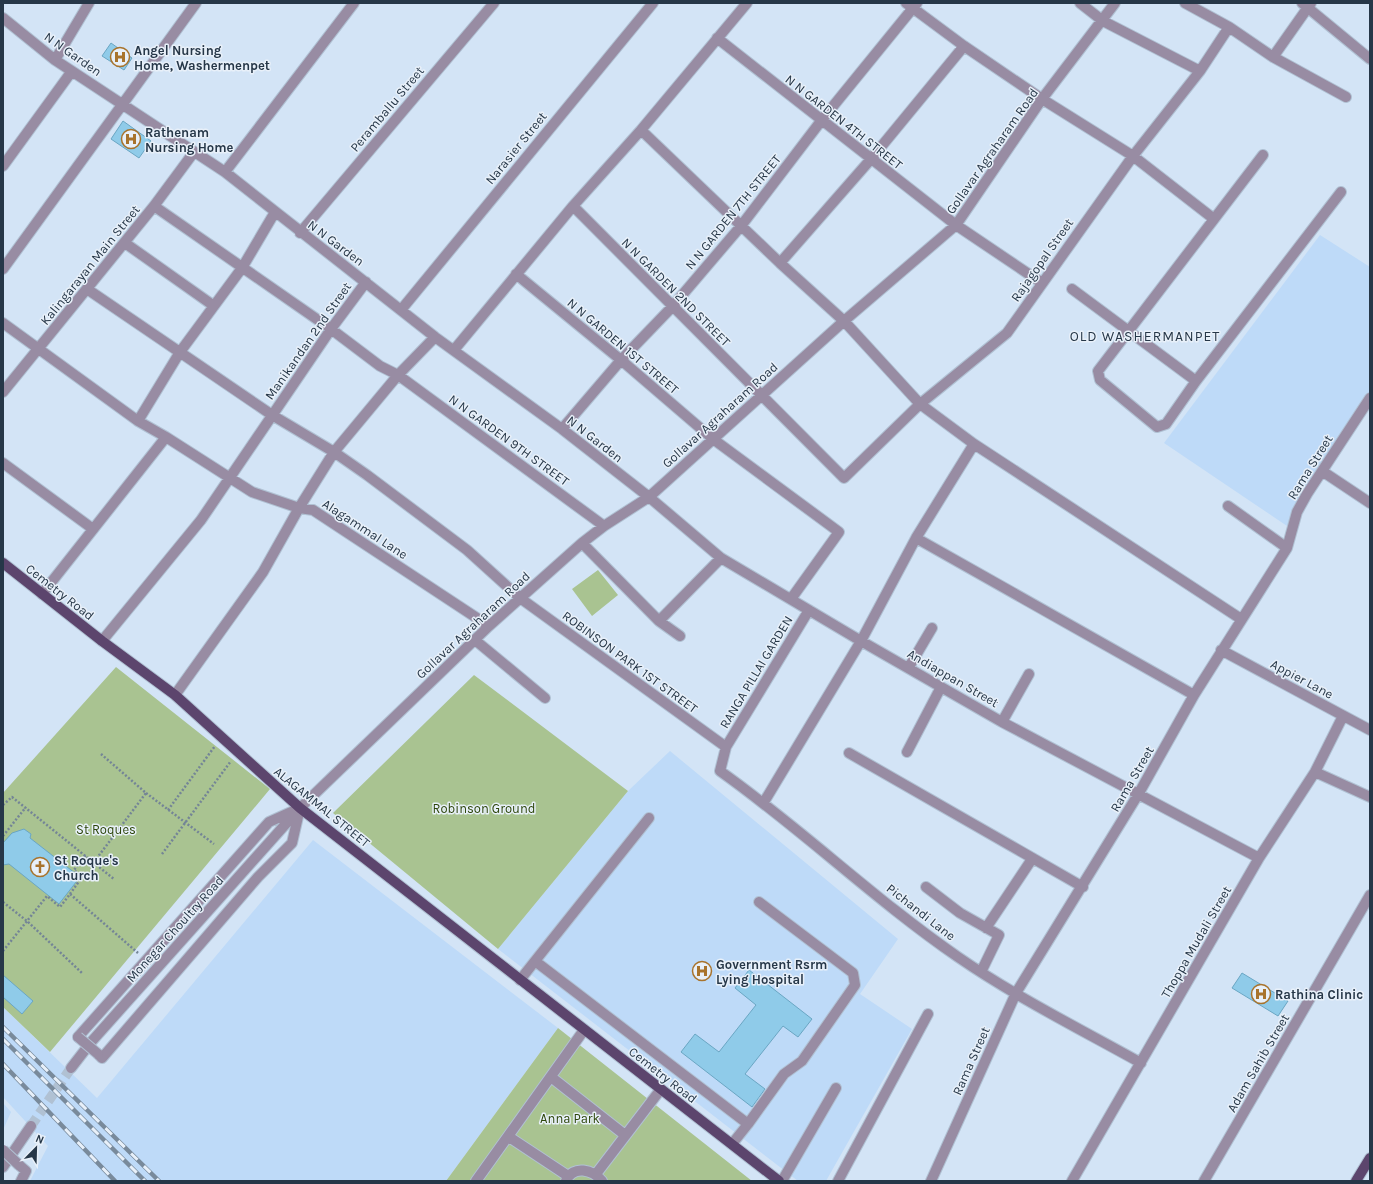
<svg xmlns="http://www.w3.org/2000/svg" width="1373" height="1184" font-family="Karla,sans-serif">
<rect width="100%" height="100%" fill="#d3e4f6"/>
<!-- built -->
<path fill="#bedaf8" d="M1320 235 1370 267V392L1290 528 1164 443Z
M670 751 898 939 860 994 912 1029 826 1181H798L498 949 628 791Z
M313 840 558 1028 446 1181H30L48 1146 3 1097V1007L97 1098Z
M3 1103 11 1112 3 1130Z"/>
<!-- green -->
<path fill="#a9c391" d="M598 570 618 595 592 616 572 589Z
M116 667 270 789 50 1052 3 1007V793Z
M474 675 628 791 498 949 333 813Z
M558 1028 752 1181H446Z"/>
<!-- building -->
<path fill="#8fcbe9" stroke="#6aa6c3" d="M111 43 132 58 124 70 102 56Z
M123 121 151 141 139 158 111 139Z
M24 829 31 834 30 838 80 877 59 904 9 864 3 865V843L12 833Z
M749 970 812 1019 798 1037 783 1026 745 1074 765 1089 752 1107 681 1052 695 1034 719 1052 756 1005 735 988Z
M1242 973 1288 1001 1278 1016 1232 988Z
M3 975 33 1001 22 1014 3 997Z"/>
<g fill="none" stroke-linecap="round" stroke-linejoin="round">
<!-- minor-tunnel -->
<path stroke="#b0c1d3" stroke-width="10" stroke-dasharray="10 5" stroke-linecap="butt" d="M31 1126 71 1068"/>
<!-- minor casing -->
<g stroke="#b0c1d3" stroke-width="12">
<path id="minor" d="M906 3 964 46 1042 99 1133 156 1214 219
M1080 3 1103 21 1200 71
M1185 3 1229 27 1273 57 1346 97
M1302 3 1370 59
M3 18 55 60 225 172 435 337 562 429 649 497 721 558 861 641 1002 722 1259 858
M717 38 956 225 1042 283
M1273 57 1311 3
M55 60 89 3
M641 130 780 263 844 321 920 404 974 444 1241 619
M1263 155 1098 371 1100 380 1157 427 1166 424 1196 381 1341 192
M3 166 72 71
M225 172 354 3
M154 206 331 329 380 366 398 375 604 526
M573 206 844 478 920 404 1007 333 1133 156 1200 71 1229 27
M300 233 494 3
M125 243 214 306
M780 263 871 159 964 46
M3 269 196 3
M516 274 621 360 713 439 839 532 791 599
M87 289 272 415 334 452 367 475 467 550 520 598 726 747
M1072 289 1196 381
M401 310 653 3
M3 323 138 421 166 437 252 492 299 508 313 510 489 626
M454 350 573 206 641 130 747 3
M3 392 154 206 194 152
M138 421 180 352 242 268 275 212
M562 429 621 360 672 307 741 226 821 121 917 3
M3 463 93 529
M1322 471 1370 503
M1228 506 1287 548
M916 538 1194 695
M582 543 659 621 680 636
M42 594 166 437
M809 610 726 747 720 771C802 829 875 900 958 957 1016 997 1080 1029 1141 1063
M659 621 721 558
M475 640 545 698
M102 641 201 520 331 329 366 282
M1221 650 1370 730
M909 667 932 628
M175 695 263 572 299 508 334 452 398 375 435 337
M1002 722 1029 674
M907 752 941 687
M849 753 1083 887
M1315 772 1370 797
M764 802 861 641 916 538 974 444
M649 818 535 961 748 1124 732 1144
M926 887 960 913 999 935 981 972
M986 928 1032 859
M520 980 535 961
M78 1037 269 822 300 808 292 843 258 877 102 1058 98 1054
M71 1068 92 1041 300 808 489 626 582 543 604 526 649 497 844 321 956 225 1042 99 1115 3
M551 1077 625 1135
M748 1124 784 1074 802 1061 855 985 853 973 759 902
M509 1137 568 1176
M19 1165 26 1171 21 1181
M3 1167 31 1126
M596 1174 661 1089
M476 1181 584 1030
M566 1181C573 1164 593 1170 602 1181
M782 1181 836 1088
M838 1181 928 1014
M931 1181 1016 993 1139 793 1194 695 1287 548 1297 512 1307 494 1370 398
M1072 1181 1259 858 1315 772 1343 716
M1204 1181 1370 895"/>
</g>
<!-- major casing -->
<g stroke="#b0c1d3" stroke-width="12">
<path id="major" d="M3 563 102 641 175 695 300 808 779 1181
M1356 1181 1370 1158"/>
</g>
<!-- path -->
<path stroke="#748596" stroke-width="2.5" stroke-dasharray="2 2" stroke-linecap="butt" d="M146 793 214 844
M3 805 12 797 114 879
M168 810 215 746
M3 836 26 807
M162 854 231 761
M94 862 146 793 101 754
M70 894 82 877 74 870 86 855
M3 902 27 921 82 973
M3 951 47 896 60 907 70 894 138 953"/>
<!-- minor -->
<use href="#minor" stroke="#988ca3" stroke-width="10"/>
<!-- major -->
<use href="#major" stroke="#5c456d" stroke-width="10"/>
<!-- rail casing -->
<g stroke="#798a9b" stroke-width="4.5">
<path id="rail" d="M3 1027 159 1181
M3 1039 145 1181
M3 1064 115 1181"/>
</g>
<!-- rail -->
<use href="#rail" stroke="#e8f0f9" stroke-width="3" stroke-dasharray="9" stroke-linecap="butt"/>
<!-- minor-bridge casing -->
<g stroke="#b0c1d3" stroke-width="12" stroke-linecap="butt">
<path id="minor-bridge" d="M78 1037 98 1054
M3 1150 19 1165"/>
</g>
<!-- minor-bridge -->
<use href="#minor-bridge" stroke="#988ca3" stroke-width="10"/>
</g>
<!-- icons -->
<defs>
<g id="hospital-ring" transform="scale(1)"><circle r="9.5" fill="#e8f0f9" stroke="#a8732c" stroke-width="1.5"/><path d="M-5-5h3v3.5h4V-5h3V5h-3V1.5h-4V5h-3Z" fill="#a8732c"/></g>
<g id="church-ring" transform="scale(1)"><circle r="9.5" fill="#e8f0f9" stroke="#a8732c" stroke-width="1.5"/><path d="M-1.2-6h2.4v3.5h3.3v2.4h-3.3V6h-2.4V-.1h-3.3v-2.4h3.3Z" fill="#a8732c"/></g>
</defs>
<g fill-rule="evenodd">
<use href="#hospital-ring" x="120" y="57"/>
<use href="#hospital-ring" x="131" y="139"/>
<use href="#church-ring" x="40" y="867"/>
<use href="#hospital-ring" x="702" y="971"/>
<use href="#hospital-ring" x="1261" y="994"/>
</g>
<g text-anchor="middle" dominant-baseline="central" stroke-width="3" stroke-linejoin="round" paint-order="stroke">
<!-- poi labels -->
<g font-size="13" font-weight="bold" fill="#263748" stroke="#e8f0f9" text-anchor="start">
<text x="134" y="50">Angel Nursing<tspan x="134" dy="15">Home, Washermenpet</tspan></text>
<text x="145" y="132">Rathenam<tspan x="145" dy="15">Nursing Home</tspan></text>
<text x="54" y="860">St Roque's<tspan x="54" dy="15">Church</tspan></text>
<text x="716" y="964">Government Rsrm<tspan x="716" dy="15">Lying Hospital</tspan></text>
<text x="1275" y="994">Rathina Clinic</text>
</g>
<!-- street labels -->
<g font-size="13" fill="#263748" stroke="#e8f0f9">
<text transform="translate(73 54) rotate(35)">N N Garden</text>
<text transform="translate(387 109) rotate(-50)">Peramballu Street</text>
<text transform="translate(844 122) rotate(38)">N N GARDEN 4TH STREET</text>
<text transform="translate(516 148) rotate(-51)">Narasier Street</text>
<text transform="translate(992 151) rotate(-55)">Gollavar Agraharam Road</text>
<text transform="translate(733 212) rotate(-51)">N N GARDEN 7TH STREET</text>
<text transform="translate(336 243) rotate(37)">N N Garden</text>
<text transform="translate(1042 260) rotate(-55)">Rajagopal Street</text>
<text transform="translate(90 265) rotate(-51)">Kalingarayan Main Street</text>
<text transform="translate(676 292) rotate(45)">N N GARDEN 2ND STREET</text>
<text transform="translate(308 341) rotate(-55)">Manikandan 2nd Street</text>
<text transform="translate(623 346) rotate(40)">N N GARDEN 1ST STREET</text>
<text transform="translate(720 415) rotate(-42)">Gollavar Agraharam Road</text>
<text transform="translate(595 439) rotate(38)">N N Garden</text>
<text transform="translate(509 440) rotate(36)">N N GARDEN 9TH STREET</text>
<text transform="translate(1310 467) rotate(-58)">Rama Street</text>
<text transform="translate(365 529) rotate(33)">Alagammal Lane</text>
<text transform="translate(60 592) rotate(38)">Cemetry Road</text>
<text transform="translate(473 625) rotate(-43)">Gollavar Agraharam Road</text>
<text transform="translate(630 662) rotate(36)">ROBINSON PARK 1ST STREET</text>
<text transform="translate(756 672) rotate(-59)">RANGA PILLAI GARDEN</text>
<text transform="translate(953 678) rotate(30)">Andiappan Street</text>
<text transform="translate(1302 679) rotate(28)">Appier Lane</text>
<text transform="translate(1132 779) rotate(-60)">Rama Street</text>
<text transform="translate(322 807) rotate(39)">ALAGAMMAL STREET</text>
<text transform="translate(921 912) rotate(38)">Pichandi Lane</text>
<text transform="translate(175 929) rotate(-48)">Monegar Choultry Road</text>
<text transform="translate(1196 942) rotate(-60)">Thoppa Mudali Street</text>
<text transform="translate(971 1061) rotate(-66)">Rama Street</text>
<text transform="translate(1258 1063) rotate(-60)">Adam Sahib Street</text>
<text transform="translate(663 1075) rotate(38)">Cemetry Road</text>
</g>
<!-- park labels -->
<g font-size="13" fill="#2c4509" stroke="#e8f0f9">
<text x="484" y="808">Robinson Ground</text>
<text x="106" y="829">St Roques</text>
<text x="570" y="1118">Anna Park</text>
</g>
<!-- neighbourhood labels -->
<g font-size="14" letter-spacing="1" fill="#263748" stroke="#e8f0f9">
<text x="1145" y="336">OLD WASHERMANPET</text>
</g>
</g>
<!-- border -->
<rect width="1373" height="1184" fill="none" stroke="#263748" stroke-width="8"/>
<!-- north arrow -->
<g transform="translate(36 1148) rotate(23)" stroke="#e8f0f9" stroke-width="3" paint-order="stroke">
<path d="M0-3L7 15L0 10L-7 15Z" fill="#263748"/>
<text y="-6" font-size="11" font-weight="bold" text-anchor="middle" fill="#263748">N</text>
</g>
</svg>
